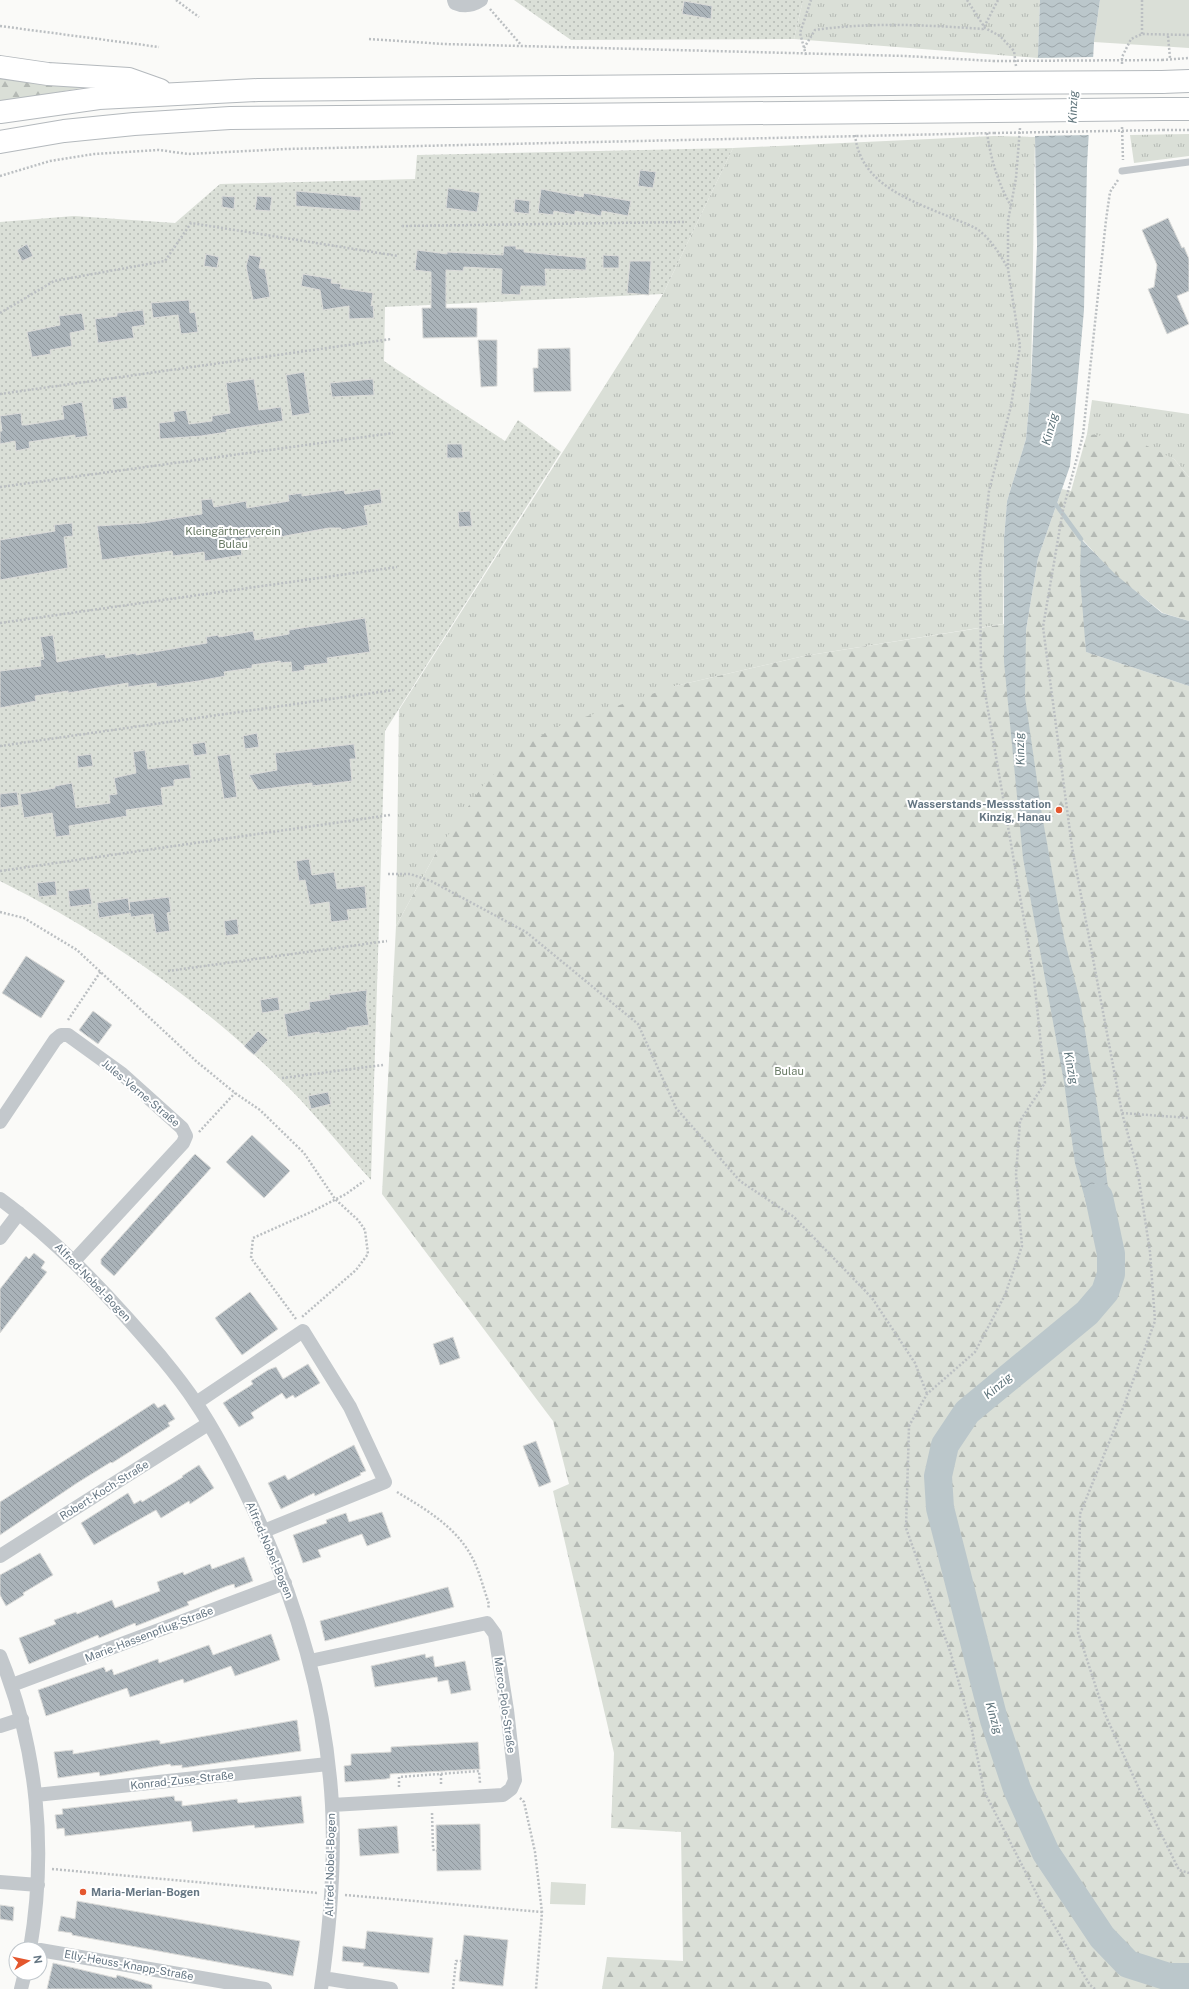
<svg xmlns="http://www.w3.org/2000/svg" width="1189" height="1989" font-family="'Public Sans',sans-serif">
<defs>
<pattern id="grass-tufts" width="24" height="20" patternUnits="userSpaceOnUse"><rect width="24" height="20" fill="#dadfd7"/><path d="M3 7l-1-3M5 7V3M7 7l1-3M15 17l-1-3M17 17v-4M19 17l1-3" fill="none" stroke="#b4b9b4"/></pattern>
<pattern id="forest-firs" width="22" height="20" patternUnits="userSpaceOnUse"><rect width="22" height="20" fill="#dadfd7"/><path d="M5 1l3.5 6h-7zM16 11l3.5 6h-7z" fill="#b4b9b4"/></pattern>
<pattern id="garden-dots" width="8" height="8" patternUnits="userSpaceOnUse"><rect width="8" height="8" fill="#dadfd7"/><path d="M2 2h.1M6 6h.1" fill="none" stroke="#b4b9b4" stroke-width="1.8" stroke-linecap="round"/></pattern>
<pattern id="water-waves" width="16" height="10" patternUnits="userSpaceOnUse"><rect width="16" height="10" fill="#bbc7cb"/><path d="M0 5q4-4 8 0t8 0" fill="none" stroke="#9ca6aa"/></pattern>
<pattern id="building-back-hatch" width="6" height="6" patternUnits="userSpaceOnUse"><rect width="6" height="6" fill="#aab3b9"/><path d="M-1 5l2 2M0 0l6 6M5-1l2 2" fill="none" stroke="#8e969c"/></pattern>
</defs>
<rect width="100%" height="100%" fill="#fafaf8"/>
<!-- grass -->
<path fill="url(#grass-tufts)" d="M803 0H1040L1038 58 794 39Z
M1189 134V156L1134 163 1130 135Z
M994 136 1035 137 1031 384 1026 439 1007 501 1004 539 1003 624 804 656 675 686 437 851 396 926 399 710 663 294 733 148Z
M1092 400 1189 414V477L1174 459 1087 434Z"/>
<!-- forest -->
<path fill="url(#forest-firs)" d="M0 76 94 86 0 102Z
M1087 434 1135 440 1174 459 1189 477V621L1163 613 1114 574 1082 539 1086 652 1189 686V1989H602L607 1957 683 1961 681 1832 611 1828 614 1753 553 1491 569 1484 553 1421 382 1194 396 926 437 851 484 784 519 750 553 728 675 686 804 656 1017 622 1026 630 1038 558 1062 489 1071 491Z"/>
<!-- park -->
<path fill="#dadfd7" d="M1100 0H1189V48L1094 42Z
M551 1882 586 1884 585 1905 550 1904Z"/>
<!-- garden -->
<path fill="url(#garden-dots)" d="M514 0H803L794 39 571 40Z
M733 148 663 294 385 307 384 361 505 441 518 420 561 452 385 731 371 1180C343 1150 318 1117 289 1088 205 1004 107 934 0 881V222L74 216 175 223 220 184 415 179 417 155Z"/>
<!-- water -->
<path fill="url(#water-waves)" d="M1040 0H1100L1094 42 1087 165 1084 310 1070 466 1038 558 1026 630 1025 697 1042 815 1064 938 1080 1000 1100 1123 1111 1212 1103 1263 1075 1163 1064 1082 1023 858 1004 662V539L1007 501 1026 439 1031 384 1037 246 1035 137Z
M1081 539 1115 574 1162 613 1189 621V686L1086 652 1080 577Z"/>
<!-- pier -->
<path fill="#fafaf8" d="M1095 57 1091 135 1033 136 1036 58Z"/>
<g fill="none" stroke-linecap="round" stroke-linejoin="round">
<!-- stream -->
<path stroke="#bbc7cb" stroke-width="4.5" d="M1054 502 1081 539"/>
<!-- river -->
<path stroke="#bbc7cb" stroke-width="28" d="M1099 1197 1111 1254V1274L1105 1292 1087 1313 967 1412 945 1445 938 1476 940 1508 994 1720 1017 1789 1046 1853 1102 1937 1128 1964 1169 1977H1189"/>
</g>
<!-- building -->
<path fill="url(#building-back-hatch)" stroke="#dcdcda" d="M684 1 712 6 711 19 682 14Z
M640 170 656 172 653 188 638 186Z
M448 188 480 193 477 212 446 208Z
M541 189 583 197 584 193 631 201 628 216 602 211 601 216 575 211V215L554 211 553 215 538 213Z
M296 191 361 197 360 211 296 206Z
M222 196 235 197 234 209 222 207Z
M257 196 272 197 270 211 255 210Z
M515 199 530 201 529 214 514 212Z
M1168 218 1182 248 1184 247 1189 259V291L1177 296 1189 324 1167 334 1148 289 1154 287 1157 265 1142 230Z
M27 244 33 256 22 261 17 250Z
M504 246H516V249H524V252L586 258V270L545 269 546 286H521L520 295 501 294 502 269 464 267 463 271 446 270V308H477V337L423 338 422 308H431V272L415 270 417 250 447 254V252L503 255Z
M206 254 219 257 217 268 204 266Z
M249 255 261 257 259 268 265 269 270 297 253 300 246 266Z
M603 255 619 256V268H603Z
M630 261H651L649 295 627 293Z
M303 274 332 279 331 283 341 284 340 288 373 293 371 306 373 305 374 318 349 319V306L323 310 320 290 301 286Z
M189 300 190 313 195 312 198 332 181 334 178 315 153 318 151 303Z
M143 310 145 325 132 327 134 338 98 343 95 319 117 316V313Z
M82 313 85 330 70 333 72 346 50 350 51 354 32 357 27 332 60 325 59 316Z
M478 340H497V386L481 387Z
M570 348 571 391 534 392 533 368H538V349Z
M304 372 310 413 292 416 286 375Z
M254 379 259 410 281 407 283 421 226 430 227 432 201 436 160 439 159 423 175 421 173 412 186 410 189 424 212 421V416L230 413 226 383Z
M373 379 374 395 332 397 330 383Z
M126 396 128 408 114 410 112 398Z
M82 402 88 436 75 438V435L29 442 30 448 16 451 15 441 0 444V431H2L0 416 21 413 22 425H26L64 419 62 406Z
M447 444H462L463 458H447Z
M380 489 382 503 364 506 368 525 341 530V528H329L274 538V535L242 539 243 541 240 542 242 555 205 561 204 552 173 556 172 551 102 560 97 526 144 523 202 514 201 500 212 499 214 507 246 501 247 508 289 501 288 495 302 493V496L344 490 345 494Z
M470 511 472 526 459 527 458 512Z
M72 523 73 536 64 537 68 568 0 580V540L55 531 54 525Z
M365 618 370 652 327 658 328 663 304 666 305 670 292 672 291 662 281 663 280 661 252 665V668L224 672 225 676 199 681 157 687 156 683 128 687V683L68 693V691L35 696 36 701 0 708V671L41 666 40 660 44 659 40 637 53 635 57 662 105 654 106 658 136 653V655L207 643 206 637 218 635 219 637 253 631 255 640 289 634V630Z
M257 733 259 747 245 749 243 736Z
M205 742 207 754 194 756 192 744Z
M354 744 356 759H350L352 781 312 786V783L258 790 249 775 277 770 275 753Z
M145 750 148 769 189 764 191 778 174 780V786L161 788 163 805 126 810 127 816 69 826 70 835 56 837 52 813 24 818 20 794 55 788V786L72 783 76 808 110 803 109 795 117 794 114 778 136 773 133 752Z
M91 754 93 766 78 768 77 756Z
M230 754 237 797 224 799 217 756Z
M17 792 19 805 0 808V794Z
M309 859 312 875 334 872 337 889 365 886 367 908 347 910 349 920 331 922 329 902 310 905 305 880 299 881 296 861Z
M55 881 57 895 39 897 37 883Z
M89 888 92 904 70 907 68 891Z
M169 897 171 912 167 913 170 931 156 933 153 914 131 917 130 913 99 918 97 903 128 898 130 910 129 902Z
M237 919 239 934 226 936 224 921Z
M26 956 65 981 41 1018 2 993Z
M367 990 366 1005 369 1025 347 1028V1030L320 1034 319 1032 288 1037 284 1014 310 1009 309 1002 330 999 329 995Z
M278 997 280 1010 262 1013 260 1000Z
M93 1011 112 1025 98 1044 79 1030Z
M258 1031 268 1040 254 1055 244 1046Z
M328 1092 331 1104 311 1109 308 1096Z
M252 1135 290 1171 264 1198 226 1162Z
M195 1154 211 1168 114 1276 101 1264V1259Z
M34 1253 45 1262 41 1268 47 1272 0 1333V1289L26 1256 29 1259Z
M250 1292 278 1329 242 1355 215 1318Z
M453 1337 460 1358 440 1365 433 1344Z
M308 1364 320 1383 295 1398 293 1395 286 1399 282 1393 251 1413 254 1418 239 1427 223 1403 253 1384 251 1381 268 1370 276 1367 283 1379Z
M154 1403 158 1408 165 1404 175 1419 168 1423 170 1426 112 1463 111 1462 77 1483 0 1535V1502Z
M536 1441 551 1482 539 1487 523 1446Z
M354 1445 366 1471 360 1473 361 1475 315 1496 314 1493 281 1509 268 1483 285 1475 288 1480Z
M199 1465 214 1488 190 1504 189 1501 161 1518 156 1510 94 1545 81 1523 128 1493 134 1504 141 1500 142 1502 183 1477 182 1476Z
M382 1512 391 1537 367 1546 362 1534 318 1550 321 1557 303 1563 293 1535 327 1523 326 1520 346 1513 349 1522Z
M40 1553 53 1575 23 1593 24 1595 6 1606 0 1595V1575Z
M244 1557 253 1581 235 1588 234 1584 227 1586 187 1602 189 1605 136 1626 135 1623 99 1638 98 1635 29 1664 19 1638 56 1624 54 1620 76 1612 77 1614 112 1600 115 1608 160 1591 157 1582 183 1572 184 1575 210 1564 212 1569Z
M448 1587 454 1607 325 1641 320 1621Z
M271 1634 280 1660 235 1676 231 1666 184 1683 183 1679 130 1697 127 1688 46 1716 38 1690 104 1667 106 1672 112 1669 114 1675 158 1659 159 1663 209 1645 213 1655Z
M425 1654 426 1658 433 1656 435 1667 465 1661 471 1690 451 1694 448 1680 438 1682 437 1677 375 1687 371 1666Z
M297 1720 301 1751 182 1768V1765L171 1766 170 1764 100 1776 99 1772 58 1778 54 1752 73 1750V1754L157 1740 160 1741V1744Z
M478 1742 480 1769 390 1774V1778L386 1779 345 1782 344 1766 351 1765V1754L391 1752V1747Z
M174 1796 175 1801H182V1806L237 1799 238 1803 301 1796 304 1823 255 1828 254 1825 193 1832 191 1821 65 1836 64 1828 57 1829 55 1815 63 1814 62 1809Z
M480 1824 481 1870 437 1871 436 1825Z
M397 1826 399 1853 360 1856 358 1829Z
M77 1901 300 1941 293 1976 72 1935V1933L58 1931 61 1916 75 1919Z
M0 1905 14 1907 13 1921 0 1919Z
M367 1931 433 1938 429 1973 363 1966 364 1963 342 1961 343 1946 365 1949Z
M464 1935 508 1940 503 1986 459 1981Z
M53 1963 116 1978 117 1975 152 1985V1989H47Z"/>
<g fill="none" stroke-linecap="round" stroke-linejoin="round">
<!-- highway casing -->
<g stroke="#b4b9bd" stroke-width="24">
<path id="highway" d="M0 67 48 74 129 79 160 90
M1162 82 1189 81
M1162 109H1189
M0 112 99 98 258 90 993 83
M0 142 64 131 134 124 230 118 994 111"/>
</g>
<!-- path -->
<path stroke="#bbbfc2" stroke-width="2.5" stroke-dasharray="2 2" stroke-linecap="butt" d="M176 0 199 17
M967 0 985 28 1000 36 1014 51 1016 66
M1142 0V34
M490 9 522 46
M0 26 159 47
M1168 36 1170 58
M369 39 444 44 906 56 993 61
M804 48 815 30C870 22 928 25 983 29L998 0
M806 55 800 33 811 0
M1162 60 1189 58
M1122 64V57L1131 39 1142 34 1189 35
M1122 127 1123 160
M1020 128 1016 178 1008 221V269L1020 346 1011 406 989 491 980 570 981 669 1034 978 1045 1083 1020 1121 1016 1174 1022 1246 1005 1295 975 1352 927 1394 909 1426 906 1528 951 1654 972 1730 984 1791 1046 1912 1090 1985 1095 1989
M1163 130H1189
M987 133C991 160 998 183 1011 206
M855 135C861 187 914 201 954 219 962 222 970 225 977 229 990 238 1000 254 1007 267
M0 176 50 161 94 154 159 150 188 154 286 149 994 133
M1118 180 1110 192 1106 220 1083 435 1063 510 1043 627 1072 847 1122 1113 1137 1167 1150 1252 1155 1321 1123 1408 1080 1514 1078 1632 1104 1712 1141 1793 1179 1870 1189 1873
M402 226 686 222
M0 313 54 281 165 261 191 223 398 256
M0 394 391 339
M0 487 393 433
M0 623 397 567
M0 746 394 690
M0 871 390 815
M388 874H410L431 881 526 932 638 1024 676 1108 740 1181 794 1217 872 1298 915 1363 927 1394
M0 912 24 918 77 950 196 1061 235 1093 260 1110 304 1153 335 1199 358 1220 365 1230 368 1254 356 1270 302 1317
M168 971 387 941
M68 1020 101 971
M282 1078 383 1065
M1122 1113 1189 1118
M199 1132 235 1093
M296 1319 251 1258 253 1238 311 1212 346 1194 364 1181
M397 1492C427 1510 458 1528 474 1561 480 1574 484 1590 489 1604L488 1609
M441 1774V1785
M399 1787V1777L479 1771 480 1783
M520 1798 524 1802 535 1852 542 1912 536 1989
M432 1813 433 1848 434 1851H439
M52 1869 318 1893
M345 1895 542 1912
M453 1989 456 1961H464"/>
<!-- lane -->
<path stroke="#c3c8cc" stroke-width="7" d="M1122 171 1189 162"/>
<!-- street -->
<path stroke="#c3c8cc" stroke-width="14" d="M454 0 455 3C464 7 472 6 481 0
M0 1122 55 1040 61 1035H68L122 1074 182 1128 186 1136 183 1143 74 1261
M0 1199C48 1234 89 1275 128 1319 152 1346 176 1373 196 1403 217 1434 234 1468 250 1502 296 1598 326 1697 332 1805 335 1866 330 1928 321 1989
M0 1238 19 1213
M196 1403 303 1331 350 1407 385 1482 264 1531
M0 1556 208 1424
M0 1656C38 1749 47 1850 30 1949
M310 1661 487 1623 495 1634 507 1710 515 1780 511 1789 503 1795 332 1805
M12 1685 285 1583
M0 1726 22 1719
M36 1795 328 1764
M0 1882 38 1885
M40 1950 265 1989
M323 1978 391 1989
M21 1989 25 1973"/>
<!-- highway -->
<use href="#highway" stroke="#fff" stroke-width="22"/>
<!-- highway-bridge casing -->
<g stroke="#b4b9bd" stroke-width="24" stroke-linecap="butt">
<path id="highway-bridge" d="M993 83 1162 82
M994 111 1162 109"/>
</g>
<!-- path-bridge -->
<path stroke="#bbbfc2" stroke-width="2.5" stroke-dasharray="2 2" stroke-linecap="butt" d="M993 61 1162 60
M994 133 1163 130"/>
<!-- highway-bridge -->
<use href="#highway-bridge" stroke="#fff" stroke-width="22"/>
</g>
<!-- markers -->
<g fill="#e4572e" stroke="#fff" stroke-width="1.5">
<circle cx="1059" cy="810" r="4"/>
<circle cx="83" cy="1892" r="4"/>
</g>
<g text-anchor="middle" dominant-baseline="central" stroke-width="4" stroke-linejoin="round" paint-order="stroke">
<!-- park labels -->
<g font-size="11" fill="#687a64" stroke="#fff">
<text x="233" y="531">Kleingärtnerverein<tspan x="233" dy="13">Bulau</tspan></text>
<text x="789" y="1071">Bulau</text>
</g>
<!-- poi labels -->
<g font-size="11" font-weight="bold" fill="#657683" stroke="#fff" text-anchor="end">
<text x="1051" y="804">Wasserstands-Messstation<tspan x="1051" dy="13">Kinzig, Hanau</tspan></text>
<text x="91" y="1892" text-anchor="start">Maria-Merian-Bogen</text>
</g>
<!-- street labels -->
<g font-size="11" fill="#657683" stroke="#fff">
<text transform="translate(141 1093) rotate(40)">Jules-Verne-Straße</text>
<text transform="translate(93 1282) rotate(46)">Alfred-Nobel-Bogen</text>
<text transform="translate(104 1490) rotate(-32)">Robert-Koch-Straße</text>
<text transform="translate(270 1550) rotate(67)">Alfred-Nobel-Bogen</text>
<text transform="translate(149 1634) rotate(-21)">Marie-Hassenpflug-Straße</text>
<text transform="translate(505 1705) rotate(82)">Marco-Polo-Straße</text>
<text transform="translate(182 1780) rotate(-6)">Konrad-Zuse-Straße</text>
<text transform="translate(330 1865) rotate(-89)">Alfred-Nobel-Bogen</text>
<text transform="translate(129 1965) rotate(10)">Elly-Heuss-Knapp-Straße</text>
</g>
<!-- water labels -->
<g font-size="12" font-style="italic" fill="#60757c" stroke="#fff">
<text transform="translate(1073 107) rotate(-88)">Kinzig</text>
<text transform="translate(1050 429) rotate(-75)">Kinzig</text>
<text transform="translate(1020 749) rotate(-93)">Kinzig</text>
<text transform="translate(1071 1068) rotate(78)">Kinzig</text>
<text transform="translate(998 1386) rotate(-40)">Kinzig</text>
<text transform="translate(994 1718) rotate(74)">Kinzig</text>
</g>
</g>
<!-- north arrow -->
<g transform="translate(28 1961) rotate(81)"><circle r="19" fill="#ffffff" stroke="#c1c8cd"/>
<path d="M0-3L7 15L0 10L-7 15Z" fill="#e4572e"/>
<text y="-6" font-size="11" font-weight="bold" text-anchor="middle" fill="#657683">N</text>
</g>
</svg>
